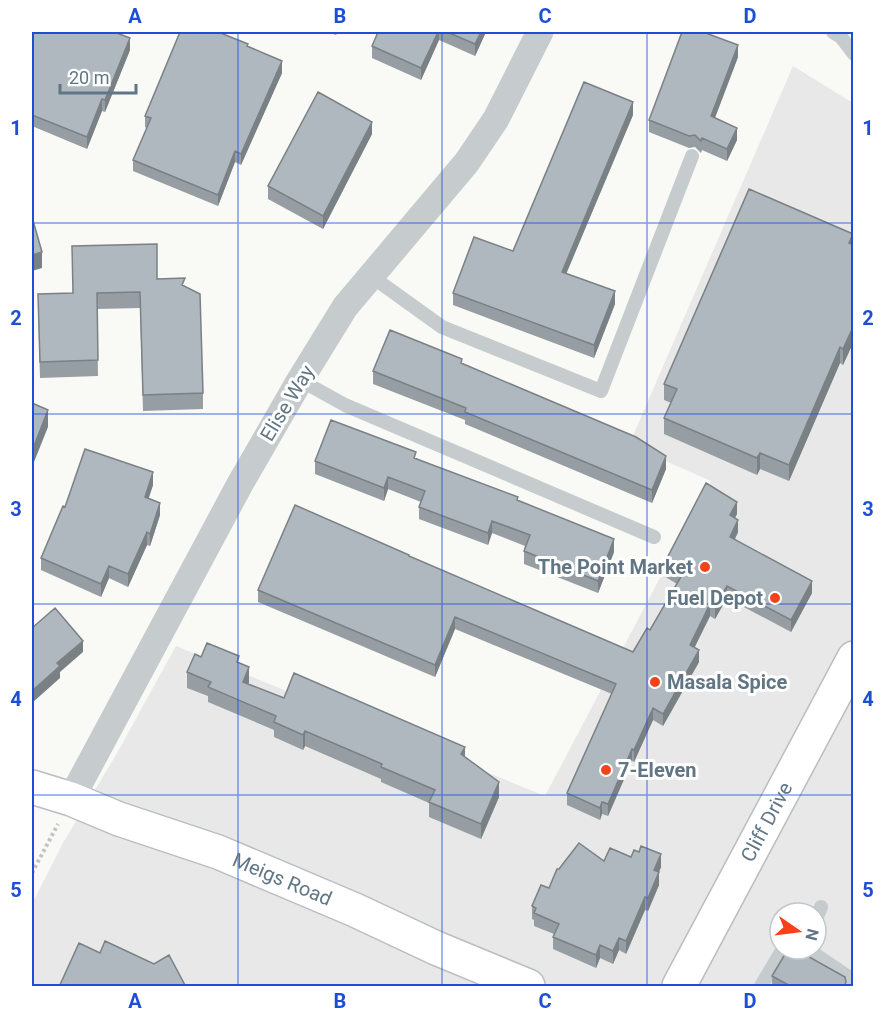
<svg xmlns="http://www.w3.org/2000/svg" width="885" height="1018" font-family="Roboto,sans-serif">
<rect width="100%" height="100%" fill="#f9f9f6"/>
<!-- built -->
<path fill="#e7e8e7" fill-rule="evenodd" d="M793 66 853 103V986H32V904L63 843 116 755 176 646 545 796 711 481 629 445ZM780 913H816V949H780Z"/>
<g fill="none" stroke-linecap="round" stroke-linejoin="round">
<!-- secondary casing -->
<g stroke="#b8bec3" stroke-width="36">
<g id="secondary">
<path id="s1" d="M32 787 71 799 119 819 218 852 355 910 436 948 528 986"/>
<path id="s2" d="M679 986 854 658"/>
</g>
</g>
<!-- path -->
<path stroke="#c1c4c6" stroke-width="4" stroke-dasharray="3 3" stroke-linecap="butt" d="M32 873 58 824"/>
<!-- service -->
<path stroke="#c6cbce" stroke-width="14" d="M833 32 841 37 854 54
M371 276 442 327 601 391 692 156
M300 380 345 405 654 537
M816 919 821 907
M807 949 853 980 854 986
M761 986 783 949"/>
<!-- minor -->
<path stroke="#c6cbce" stroke-width="27" d="M71 799 240 484 300 380 345 307 467 162 496 119 540 32"/>
<!-- secondary -->
<use href="#secondary" stroke="#fff" stroke-width="33"/>
</g>
<!-- wall -->
<path fill="#969ea3" d="M32 32 130 50 105 112 102 111 87 149 32 126Z
M328 32H338L336 35Z
M378 32H486L475 56 439 40 421 80 372 58V46Z
M248 46 282 73 241 165 235 162 218 206 133 171V160L147 128 145 127V116Z
M738 57 715 118 737 140 727 161 702 150 701 153 695 147 689 148 649 132V120Z
M633 115 566 273 615 304 594 358 453 305V293L513 251Z
M372 134 323 229 268 199V186Z
M853 244 854 341 843 365 840 363 789 481 760 469 757 475 664 434V418L671 403 664 400V384Z
M157 279 185 286 203 393V409L143 411 140 308 97 309 98 376 40 378 38 310 73 293Z
M462 363 666 469 652 503 465 424V420L373 384V371Z
M416 458 518 501 614 552 598 593 524 564V551L525 546 492 533 488 545 419 519V507L421 502 388 489 384 501 315 474V461Z
M153 485 148 499 160 515 150 546 147 545 128 587 109 578 101 597 41 570V558L65 507Z
M737 514 735 518 738 532 735 539 812 593 791 632 727 598 715 619 710 616 694 647 699 662 663 726 653 720 634 762 632 761 608 816 602 814 600 820 567 805V793L612 694 455 629 435 677 258 602V590L409 557 633 652 650 630 677 584 664 576V564Z
M201 657 239 663 249 682 248 684 284 698 465 757 499 797 481 839 429 817V803L381 782V779L305 746 303 750 274 737V730L208 702V696L187 688V672Z
M631 857 661 867 659 872V885L648 911 645 910 626 954 619 950 613 964 600 958 596 968 553 949V937L554 934 534 926V920L532 919V906L549 888 559 869 604 861Z
M772 976 846 987H775L772 985Z"/>
<!-- shaded-wall -->
<path fill="#7a8185" d="M438 32H439V40L421 80V68Z
M481 32H486L475 56V44Z
M130 38V50L105 112V100Z
M738 45V57L711 128V116Z
M282 61V73L241 165V154Z
M102 99V111L87 149V137Z
M633 102V115L562 284V272Z
M372 122V134L323 229V216Z
M737 128V140L727 161V149Z
M235 151V162L218 206V195Z
M853 234V250L849 243Z
M42 252V268L32 271V255Z
M615 291V304L594 358V345Z
M854 325V341L843 365V349Z
M840 347V363L789 481V465Z
M48 410V427L32 467V451Z
M760 453V469L757 475V458Z
M666 456V469L652 503V490Z
M153 472V485L145 510V497Z
M388 477V489L384 501V488Z
M737 502V514L730 527V515Z
M160 503V515L150 546V534Z
M738 520V532L730 549V537Z
M492 521V533L488 545V533Z
M147 532V545L128 587V574Z
M614 539V552L598 593V581Z
M109 566V578L101 597V584Z
M812 581V593L791 632V620Z
M727 586V598L715 619V607Z
M710 604V616L690 657V645Z
M455 617V629L435 677V665Z
M83 641V652L60 672V678L32 703V691L57 663Z
M699 650V662L663 726V714Z
M249 667V682L243 697V682Z
M653 708V720L634 762V750Z
M305 731V746L303 750V735Z
M465 747V763L461 754Z
M632 749V761L608 816V804Z
M499 782V797L481 839V824Z
M602 802V814L600 820V808Z
M661 854V867L654 883V870Z
M659 872V885L648 911V898Z
M645 897V910L626 954V941Z
M619 938V950L613 964V951Z
M600 945V958L596 968V955Z"/>
<!-- building -->
<path fill="#afb8be" stroke="#7a8185" stroke-width="1.5" d="M32 32H114L130 38 105 100 102 99 87 137 32 115Z
M180 32H218L248 44 247 46 282 61 241 154 235 151 218 195 133 160 151 118 145 116Z
M378 32H438L421 68 372 46Z
M447 32H481L475 44Z
M682 32H703L738 45 711 116 737 128 727 149 702 138 701 141 695 135 689 136 649 120Z
M584 82 633 102 562 272 615 291 594 345 453 293 474 237 513 251Z
M318 92 372 122 323 216 268 186Z
M749 189 853 234 849 243 854 245V325L843 349 840 347 789 465 760 453 757 458 664 418 677 389 664 384Z
M32 217 42 252 32 255Z
M157 244V279L185 278 182 285 200 294 203 393 143 395 140 292 97 293 98 360 40 362 38 294 73 293 72 246Z
M390 330 462 359 461 363 636 437 666 456 652 490 465 412 466 408 373 371Z
M32 403 48 410 32 451Z
M331 420 416 452 414 458 518 497 517 500 614 539 598 581 524 551 530 535 492 521 488 533 419 507 425 491 388 477 384 488 315 461Z
M85 449 153 472 145 497 160 503 150 534 147 532 128 574 109 566 101 584 41 558 63 506 65 507Z
M706 483 737 502 730 515 738 520 730 537 812 581 791 620 727 586 715 607 710 604 690 645 699 650 663 714 653 708 634 750 632 749 608 804 602 802 600 808 567 793 616 684 455 617 435 665 258 590 295 505 409 555V556L633 652 647 628 650 630 682 575 664 564Z
M55 608 83 641 57 663 60 666 32 691V628Z
M207 643 239 656 237 662 249 667 243 682 284 698 294 673 465 747 461 754 499 782 481 824 429 802 435 790 381 767 382 764 305 731 303 735 274 722 276 716 208 687 211 682 187 672 195 654 201 657Z
M579 843 604 861 610 848 631 857 634 850 639 852 641 846 661 854 654 870 659 872 648 898 645 897 626 941 619 938 613 951 600 945 596 955 553 937 559 924 534 913 536 908 532 906 541 885 549 888 557 869H559Z
M105 941 154 964 169 955 186 987H59L79 943 100 953Z
M788 949H795L845 977 846 982 844 987H792L772 976Z"/>
<!-- grid -->
<path fill="none" stroke="#1d4ed8" stroke-width="1.5" stroke-opacity="0.55" d="M238 32V986M442 32V986M647 32V986M32 223H854M32 414H854M32 604H854M32 795H854"/>
<!-- markers -->
<g fill="#f54219" stroke="#fff" stroke-width="2">
<circle cx="705" cy="567" r="6"/>
<circle cx="775" cy="598" r="6"/>
<circle cx="655" cy="682" r="6"/>
<circle cx="606" cy="770" r="6"/>
</g>
<g text-anchor="middle" dominant-baseline="central" stroke-width="6" stroke-linejoin="round" paint-order="stroke">
<!-- street labels -->
<g font-size="20" fill="#617684" stroke="#fff">
<text transform="translate(287 403) rotate(-59)">Elise Way</text>
<text stroke="none"><textPath href="#s2" startOffset="186">Cliff Drive</textPath></text>
<text stroke="none"><textPath href="#s1" startOffset="267">Meigs Road</textPath></text>
</g>
<!-- poi labels -->
<g font-size="20" font-weight="bold" fill="#617684" stroke="#fff" text-anchor="end">
<text x="693" y="567">The Point Market</text>
<text x="763" y="598">Fuel Depot</text>
<text x="667" y="682" text-anchor="start">Masala Spice</text>
<text x="618" y="770" text-anchor="start">7-Eleven</text>
</g>
</g>
<!-- border -->
<rect width="885" height="1018" fill="none" stroke="#ffffff" stroke-width="66"/>
<!-- north arrow -->
<g transform="translate(798 931) rotate(104)"><circle r="28" fill="#ffffff" stroke="#c0c8ce" stroke-width="1.5"/>
<path d="M0-4.5L10 22L0 15L-10 22Z" fill="#f54219"/>
<text y="-9" font-size="16" font-weight="bold" text-anchor="middle" fill="#617684">N</text>
</g>
<!-- scale -->
<path d="M60 84v9h76v-9" fill="none" stroke="#617684" stroke-width="3"/>
<text x="69" y="84" font-size="18" fill="#617684" stroke="#ffffff" stroke-width="4.5" paint-order="stroke">20 m</text>
<rect x="33" y="33" width="819" height="952" fill="none" stroke="#1d4ed8" stroke-width="2"/>
<g font-size="20" text-anchor="middle" font-weight="bold" fill="#1d4ed8">
<text x="135" y="23">A</text>
<text x="340" y="23">B</text>
<text x="545" y="23">C</text>
<text x="750" y="23">D</text>
<text x="16" y="135">1</text>
<text x="868" y="135">1</text>
<text x="16" y="325">2</text>
<text x="868" y="325">2</text>
<text x="16" y="516">3</text>
<text x="868" y="516">3</text>
<text x="16" y="706">4</text>
<text x="868" y="706">4</text>
<text x="16" y="897">5</text>
<text x="868" y="897">5</text>
<text x="135" y="1008">A</text>
<text x="340" y="1008">B</text>
<text x="545" y="1008">C</text>
<text x="750" y="1008">D</text>
</g>
</svg>
